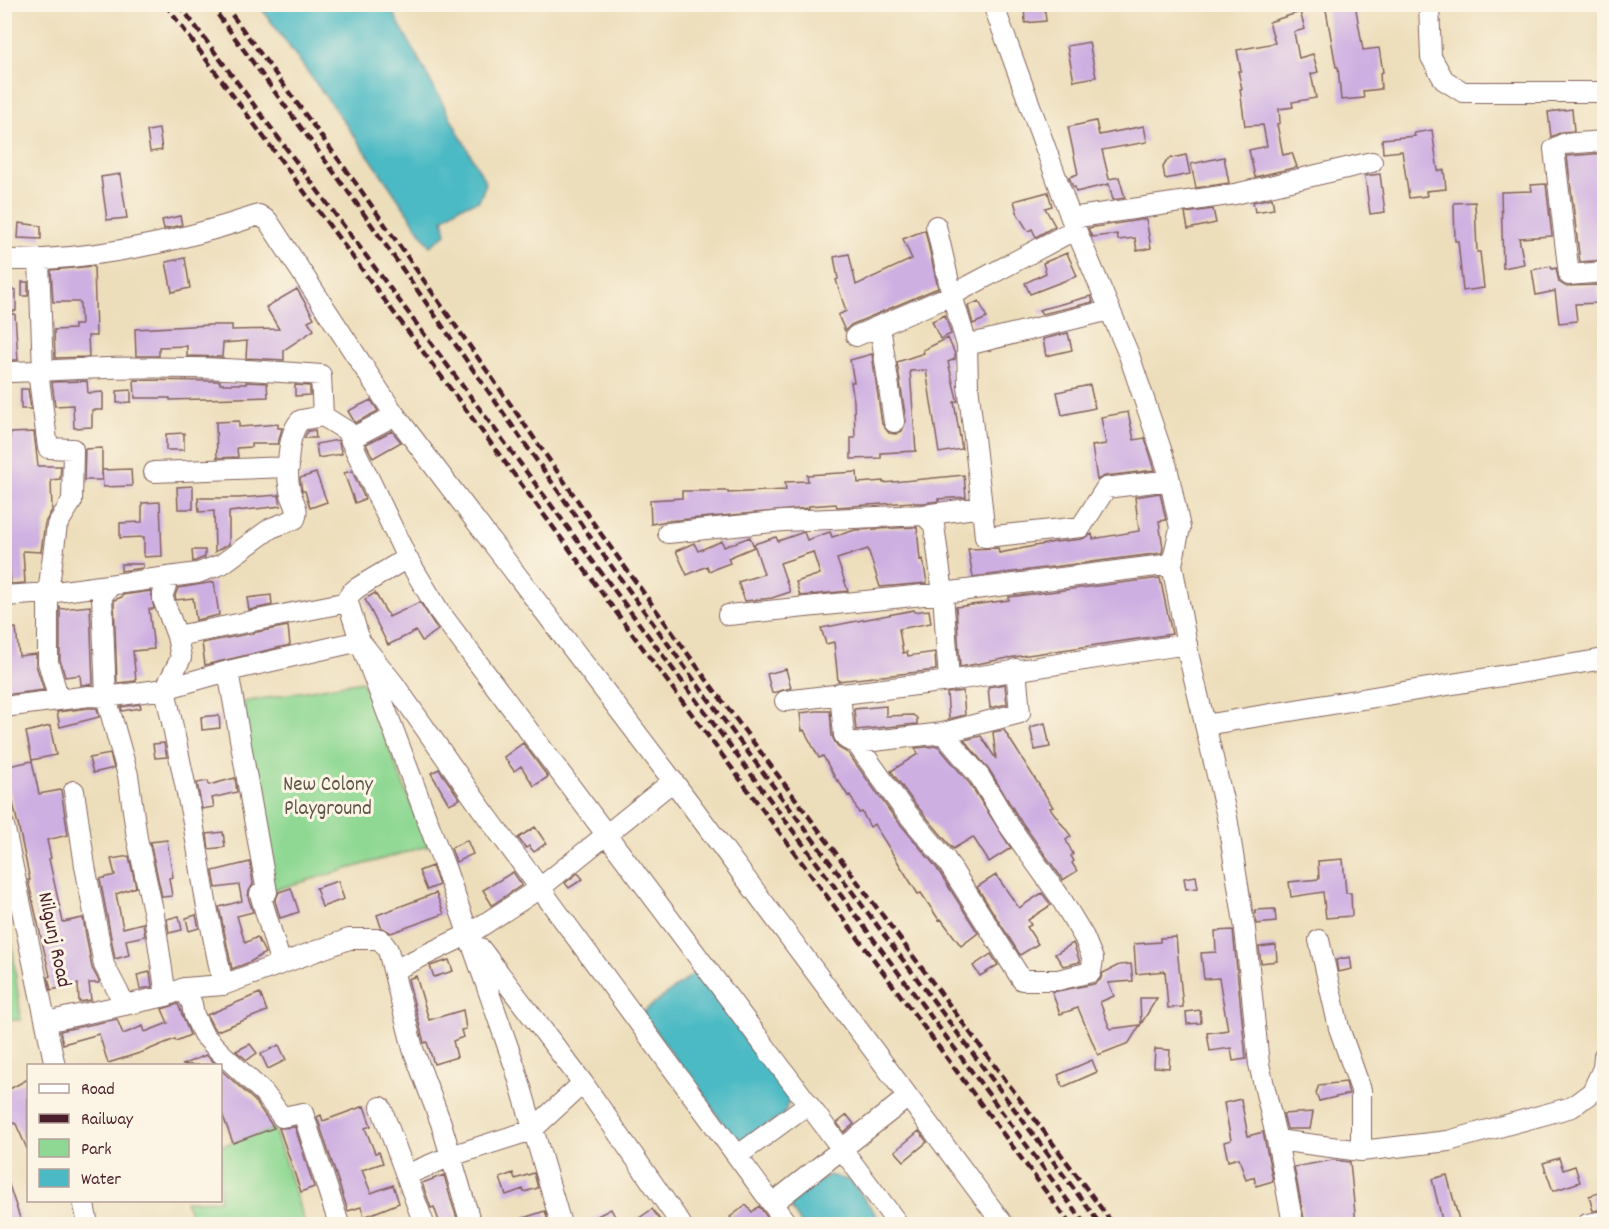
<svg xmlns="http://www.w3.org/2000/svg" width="1609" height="1229" font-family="Dekko,sans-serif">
<rect width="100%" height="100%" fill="#fcf5e5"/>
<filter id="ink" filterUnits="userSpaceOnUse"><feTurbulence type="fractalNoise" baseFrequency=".0167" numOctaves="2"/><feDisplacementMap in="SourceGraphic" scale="12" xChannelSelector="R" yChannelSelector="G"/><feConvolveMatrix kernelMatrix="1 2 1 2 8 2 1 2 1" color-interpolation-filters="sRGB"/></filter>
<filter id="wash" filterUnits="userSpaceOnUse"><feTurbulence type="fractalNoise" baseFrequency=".008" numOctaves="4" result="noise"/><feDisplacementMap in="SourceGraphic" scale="24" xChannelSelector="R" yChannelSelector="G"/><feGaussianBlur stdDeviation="1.35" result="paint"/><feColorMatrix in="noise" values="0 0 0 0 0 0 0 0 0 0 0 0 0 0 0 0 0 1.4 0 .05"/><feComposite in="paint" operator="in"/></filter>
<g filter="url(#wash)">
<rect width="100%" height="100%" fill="#eddebb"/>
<!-- green -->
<path fill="#8fd893" stroke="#6c7c5f" stroke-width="1.5" d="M362 681 428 846 267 892 238 703Z
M4 886H5L21 1020 5 1019Z
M274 1128 305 1224H195L185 1201 220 1200 221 1146Z"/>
<!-- water -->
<path fill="#4cbac4" stroke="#4b6c78" stroke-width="1.5" d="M259 5H389L486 183 479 201 459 207 443 219 446 234 430 246 371 159Z
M696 972 790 1097 784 1114 738 1144 642 1013Z
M829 1175 851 1181 883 1224H801L791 1208 797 1194Z"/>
<g id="blocks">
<!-- building -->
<path fill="#ceafe2" d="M1044 4 1046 21 1025 23 1024 5Z
M1325 4H1355L1363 50 1379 48 1383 72 1380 73 1381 89 1363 91 1364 98 1341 100 1338 67H1336Z
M1300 12 1305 29 1294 32 1299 58 1313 54 1318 72 1311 74 1316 98 1292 102 1293 107 1279 109 1280 123 1277 124 1283 155 1292 153 1297 167 1255 177 1249 150 1267 146 1263 125 1245 126 1240 89H1242L1238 71H1241L1237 50 1275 43 1269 22Z
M1089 42 1096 77 1074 81 1067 46Z
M1572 109 1574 131 1562 132 1551 137 1548 112Z
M1096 121 1099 135 1144 126 1147 142 1102 150 1109 179 1119 177 1125 198 1113 200 1109 184 1076 192 1075 187H1073L1069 177 1078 174 1068 127Z
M159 129 162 150 150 152 147 131Z
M1432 130 1438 171 1444 170 1446 189 1426 191 1427 196 1409 198 1402 151 1383 153 1382 139 1415 136 1414 133Z
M1605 153V260L1580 262 1567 156Z
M1186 155 1190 174 1165 179 1163 167 1168 159Z
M1224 157 1229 183 1196 188 1191 164Z
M120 174 127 218 107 220 101 177Z
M1380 174 1385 212 1370 214 1365 176Z
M1546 184 1552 236 1519 238 1524 264 1503 268 1501 192 1532 191 1531 185Z
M1048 192 1052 206 1045 208 1055 226 1036 237 1032 229 1028 231 1018 215 1014 201Z
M1272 198 1274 209 1255 212 1253 202Z
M1475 202 1477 252H1480L1484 288 1463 291 1458 241H1455L1454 203Z
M1213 209 1216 223 1188 229 1185 213Z
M180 216 182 225 164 229 162 220Z
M1146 219 1151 248 1137 251 1135 238 1118 240 1117 234 1092 237 1088 228Z
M19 223 41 226V239L18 238Z
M925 230 938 288 851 325 845 331 838 315 846 311 836 280 838 279 834 257 849 254 856 285 912 259 903 239Z
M1067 253 1077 276 1030 294 1025 283 1046 273 1043 263Z
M185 258 190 288 172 292 166 262Z
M94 266 96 336H88L89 357 55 358 54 330 74 329V325H81L80 302H53L51 270Z
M1551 266 1552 269 1556 268 1559 282 1565 286 1598 285 1599 303 1575 304 1577 321 1559 323 1555 291 1536 295 1532 270Z
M22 282H28V296H22Z
M297 289 314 318 308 321 314 330 284 350V360L246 358 247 341 223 343 222 357 187 356V346L159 347V356H136L135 329 210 325H232V330L279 329 266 307Z
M4 290H16V311H4Z
M1091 296 1093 302 1042 314 1039 310Z
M979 301 987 318 973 324 968 306Z
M4 314H15L18 360H4Z
M945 315 951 334 940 339 932 321Z
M1068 333 1072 350 1046 356 1043 339Z
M948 338 955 354V359L948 362 957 399 958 401 954 402 962 449 939 453 926 370 910 371 916 451 881 453V458L851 459V438H855L854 401 851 382H854L850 360 872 354 882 424 889 433 896 434 902 431 906 421 897 362 924 353 923 350Z
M134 380 220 381V384H246V382L267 383 268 397 170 400V398H135Z
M87 381 88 393 103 392V410H92V427L74 428 73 405 55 406 52 382Z
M295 385 310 386V395L295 396Z
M1090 385 1095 408 1062 415 1057 392Z
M21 389H28L31 409H21Z
M131 390V402L117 403V391Z
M371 400 378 411 355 423 348 411Z
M1128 412 1134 440 1145 438 1155 470 1105 476 1097 480 1092 446 1106 444 1101 417Z
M239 421V427L278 424V428H282L278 444H251V447L237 448 238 457 217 458 216 422Z
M315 430 316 438H304L308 431Z
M392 431 401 442 373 458 366 444Z
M34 432 38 466H61L60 479 51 480 52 510 45 523 41 552 23 551 25 583 11 584 8 549H4V456H10V433Z
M184 433V450H166V434Z
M338 440 342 454 318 458 316 444Z
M102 448V480H84L85 449Z
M131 469 132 486 103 487 102 470Z
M352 471 365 499 355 503 344 473Z
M857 472 858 483 883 481V483L964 475 966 497 938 499 939 501 923 503H914L913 502 837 507 836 504 809 506V508L667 521 651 524 650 500 682 498V491H728V493L786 490 785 482 808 481 807 475Z
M316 473 327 502 310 508 305 491H302L300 478Z
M193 486V509H178L177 487Z
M1160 493 1166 520 1159 521 1163 548 1162 553 973 577 968 549 998 548 999 553 1055 542 1082 539 1092 534 1093 539 1139 531 1135 497Z
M279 495 281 506 229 512V544L215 552 214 511 199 512 198 498H238Z
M160 502 162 556 144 557V537L120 538V523L142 522V503Z
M917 527 920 560 923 559 927 583 880 587 868 549 837 559 848 591 800 596 796 582 820 574 813 552 780 563 790 592 772 598 745 601 738 582 764 574 754 544 776 537 778 541 804 532 807 540 830 532 832 537 855 530Z
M750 537 754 547 728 558 730 563 709 571 707 566 687 575 676 551 694 543 698 551 722 541 724 547Z
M192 550H205V557L193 562Z
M121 564H143V568L121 571Z
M1160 578 1172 634 1014 657 960 667 956 607 1009 600V597Z
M214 582 219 615 196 620 193 598 176 600 175 596 178 588Z
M151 591 154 609H149L154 649 133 651 136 681 117 683 114 600 122 597V595Z
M375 593 389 617 420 602 438 630 422 641 416 631 388 645 365 599Z
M271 595 272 605 249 610 247 598Z
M60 606 61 609 90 606 93 684 81 685 80 675 65 677 60 660Z
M914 610V612L929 610 931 623 899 629 903 653 907 652 908 656 935 652 936 670 838 681 834 642 826 644 821 628Z
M288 626 290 645 205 665 202 643Z
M16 628 19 656 36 654V665L44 690 4 695V629Z
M786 669 791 688 772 693 767 674Z
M1005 684 1007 704 990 708 988 687Z
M963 691 965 715 949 719 947 693Z
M140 704 141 708 122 711 121 707Z
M886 706V716L913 715 917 718V724L856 730 854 709Z
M89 708H97L99 717 60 727 57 712Z
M817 711H830L832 736 835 742 839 748 848 753 892 814 936 867 978 933 961 946 941 919 939 920 921 893 918 894 874 824 870 827 862 812 859 813 850 795 848 796 838 780 837 781 823 756 819 758 804 730 802 731 800 713Z
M219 715 220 728 202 730 201 717Z
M1045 723 1050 747 1035 750 1030 727Z
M50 726 56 755 32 760 26 732Z
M1004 730 1053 807 1050 808 1071 836 1066 840 1073 854 1071 856 1074 861 1072 863 1077 871 1063 880 1018 817 990 771 964 740 981 736 996 759 993 732Z
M164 743 167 757 155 758 153 744Z
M523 743 548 777 534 786 521 766 514 771 504 757Z
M938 746 970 784 1011 848 989 862 973 837 953 849 912 800 891 771 918 754 915 748Z
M110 754 114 768 93 773 89 758Z
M32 761 39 794 61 790 68 835 47 840 51 858 49 859 63 922 83 918 92 968 99 981V983H89L91 1000 79 1002 78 984 51 990 48 977 50 976 28 880H30L20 833 8 782 4 783V767Z
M439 769 460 799 449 804 431 773Z
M235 778 237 792 212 798 214 807 202 809 197 783 208 781 209 785Z
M535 827 546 843 534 852 529 846 526 848 518 838Z
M223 832 225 847 209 849 207 834Z
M167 840 173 877 169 878 172 896 162 897 150 842Z
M467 840 473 854 456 862 451 848Z
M129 856 136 887 116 894 123 928 143 923 145 936 126 940 129 955 115 959 100 879 115 875 111 859Z
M1343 859 1346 893H1351L1352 916 1326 918 1323 892 1291 897 1289 882 1319 879 1318 861Z
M250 862 253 884 249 891 248 897 253 912 237 916 245 943 257 937 265 953 250 962 232 969 219 907 242 901 239 885 216 888 213 871Z
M432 866 439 885 427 890 419 871Z
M513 872 522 885 492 905 483 890Z
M578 873 583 879 569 888 565 883Z
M996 875 1019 908 1042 893 1051 905 1028 920 1031 925 1027 927 1038 944 1020 955 977 887Z
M1196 876 1198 888 1186 889 1184 878Z
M338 881 344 899 322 907 316 888Z
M291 888 299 912 280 918 275 901 279 892Z
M436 893 444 914 391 933 381 927 377 915Z
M1275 909 1276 922 1256 924 1255 910Z
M196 915 199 928 189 931 186 918Z
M179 916 182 930 169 933 167 919Z
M1233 930 1246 1059 1233 1061 1231 1048 1210 1051 1207 1033 1228 1030 1219 978 1204 979 1201 953 1216 952 1215 931Z
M1176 937 1183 1007 1168 1008 1165 971 1136 974 1134 944 1160 942V938Z
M1073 943 1080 962 1063 966 1055 954Z
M1276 945 1277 961 1261 963 1259 947Z
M991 954 998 965 980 976 973 966Z
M1350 957 1352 969 1338 972 1336 960Z
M449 960 453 971 434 977 430 966Z
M1131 964 1133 981 1108 983 1114 996 1100 1002 1110 1029 1140 1025 1129 1043 1098 1055 1078 1008 1060 1014 1052 992 1094 984 1100 980 1103 973 1119 965Z
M150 972 152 987 140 989 137 975Z
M416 976 429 1020 463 1010 466 1029 461 1030 463 1037 453 1041 457 1057 434 1064 427 1042 424 1043 408 979Z
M260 993 267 1011 217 1031 213 1027 207 1015Z
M1140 998H1157L1141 1024Z
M178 1004 190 1035 176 1041 175 1039 143 1052 108 1063 99 1034 63 1044 60 1031 117 1019 123 1034 143 1026 145 1032 168 1023 162 1009Z
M1200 1010 1201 1023 1187 1024 1186 1012Z
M250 1044 257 1053 247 1060 236 1051Z
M279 1045 286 1060 268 1069 261 1054Z
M1155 1049 1170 1050 1169 1068 1154 1067Z
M206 1055 217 1065H182Z
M1092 1060 1097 1072 1063 1087 1058 1075Z
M220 1069 255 1101 274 1128 233 1143 220 1108Z
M28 1079V1151L16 1124 14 1123 4 1127V1092Z
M1346 1082 1349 1094 1319 1101 1316 1093 1319 1085Z
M1241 1099 1248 1136 1263 1132 1273 1181 1256 1186 1254 1177 1246 1180 1239 1158 1228 1161 1224 1142 1231 1140 1224 1103Z
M364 1106 371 1126 365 1128 375 1153 379 1152 383 1163 362 1170 371 1193 393 1185 399 1203 364 1217 361 1207 348 1211 317 1117 321 1115 323 1121Z
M1313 1112 1310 1129H1287L1283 1114Z
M847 1115 854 1124 844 1132 837 1123Z
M295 1127 314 1187 301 1192 279 1128Z
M919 1131 927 1142 904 1161 895 1151Z
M1559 1158 1563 1170 1575 1166 1580 1182 1553 1191 1543 1163Z
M1333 1160 1350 1162 1356 1224H1340V1222L1328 1224H1305L1294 1167Z
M513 1173 515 1179 534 1173 538 1188 524 1192 523 1189 506 1195 500 1178Z
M444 1175 451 1200 459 1224H440L434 1207 431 1208 422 1183Z
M1447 1175 1460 1224H1443L1432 1179Z
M4 1179H7L22 1224H4Z
M1605 1191V1209L1593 1211 1589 1196Z
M746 1205 752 1212 759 1206 772 1224H736L730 1217Z
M611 1209 619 1224H582Z
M652 1209 663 1224H631Z
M545 1211 549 1224H512L511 1222Z"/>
</g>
</g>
<g filter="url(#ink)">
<use href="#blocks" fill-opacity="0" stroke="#83625d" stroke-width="1.5"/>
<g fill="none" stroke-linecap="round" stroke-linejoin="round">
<!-- minor casing -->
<g stroke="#83625d" stroke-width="22">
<path id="minor" d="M993 4 1071 218 1129 355 1167 467 1180 528 1172 564 1189 657 1227 817 1245 929 1259 1064 1277 1140 1361 1151 1448 1141 1572 1107 1592 1092 1603 1068 1604 1056
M1429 4 1431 57 1444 80 1463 92H1604
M1604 141 1563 144 1554 149 1569 275 1604 272
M1071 218 1235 194 1372 162
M4 260C90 261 178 242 259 215L268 221 393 412 673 781 1003 1224
M39 260 43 372 39 379 48 448 73 449 72 501 57 525 48 593V662L59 700
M880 326 894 422
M856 336 952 295 1076 229
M967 345 1110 310
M4 372C29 372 53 370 78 369 158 366 242 368 321 375L323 416 347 431 350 439
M393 412 390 418 350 439 407 558 439 611 898 1224
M154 472 289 467
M982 507 985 537 1081 527 1106 488 1170 480
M924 515 982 507 968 385 967 345 952 295 936 226
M668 533 783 521 924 515 934 525 943 593 1172 564
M407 558 357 588 351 593 347 599 360 641 446 870 515 1067 561 1224
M169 577 163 594V599L177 636 181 658 165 689 193 822 206 902 223 985
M111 585 102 596 106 697 128 775 137 838 154 915 166 996
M4 596 48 593 198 573 222 564 271 528 295 519C300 508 292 501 290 491 286 473 287 433 301 420L323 416
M728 615 943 593 949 681 785 701
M177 636 348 602
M228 671 267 892 260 894 281 964
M949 681 1187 644
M840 693 844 735 848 740 856 743 943 733 1020 713 1016 669
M4 707 89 696 106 697 165 689 228 671 360 641 394 684 481 808 787 1224
M1205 725 1604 659
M856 743 902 807 946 860 1022 980H1058L1091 972 1093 959 1084 937 1060 897 1008 824 980 777 943 733
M74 791 85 866 104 965 125 1005
M4 825 55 1066
M1319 940 1339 1028 1361 1090V1151
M480 948 583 1083 681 1224
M394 970 469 934 540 888 673 781
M184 988 192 1004 194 1015 203 1034 220 1052 264 1093 282 1117 303 1113 339 1224
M46 1022 166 996 184 988 223 985 349 939H380L388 950 413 1049 441 1123 471 1224
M381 1107 424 1224
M1277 1140 1293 1224
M737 1156 808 1104
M406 1175 451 1156 532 1130 583 1083
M83 1200 88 1224
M772 1204 908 1097
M1587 1224 1604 1221"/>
</g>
<!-- minor -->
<use href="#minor" stroke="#fff" stroke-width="20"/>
<!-- rail -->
<path stroke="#4a1f2b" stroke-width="4.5" stroke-dasharray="9 4.5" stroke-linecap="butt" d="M165 4 1070 1224
M179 4 1085 1224
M210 4 352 197 591 538 697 684 1100 1224
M224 4 360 189 601 534 706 679 1113 1224"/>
</g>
</g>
<g text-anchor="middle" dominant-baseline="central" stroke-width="6" stroke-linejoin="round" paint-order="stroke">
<!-- park labels -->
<g font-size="21" fill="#5f564a" stroke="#fcf5e5">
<text x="328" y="786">New Colony<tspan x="328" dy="24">Playground</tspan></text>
</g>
<!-- street labels -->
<g font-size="21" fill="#4a1f2b" stroke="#fcf5e5">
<text transform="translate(53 940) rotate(78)">Nilgunj Road</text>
</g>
</g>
<!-- margin -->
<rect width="1609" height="1229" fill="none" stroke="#fcf5e5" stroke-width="24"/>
<!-- legend -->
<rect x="27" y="1064" width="195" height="138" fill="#fcf5e5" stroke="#b59f9b" stroke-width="1.5"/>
<rect x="39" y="1084" width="30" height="9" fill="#ffffff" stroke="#b59f9b" stroke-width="1.5"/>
<text x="81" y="1094" font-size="18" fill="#4a1f2b">Road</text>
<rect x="39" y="1114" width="30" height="9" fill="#4a1f2b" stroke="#b59f9b" stroke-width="1.5"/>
<text x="81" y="1124" font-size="18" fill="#4a1f2b">Railway</text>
<rect x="39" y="1139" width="30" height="18" fill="#8fd893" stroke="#b59f9b" stroke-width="1.5"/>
<text x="81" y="1154" font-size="18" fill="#4a1f2b">Park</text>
<rect x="39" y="1169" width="30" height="18" fill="#4cbac4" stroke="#b59f9b" stroke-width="1.5"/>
<text x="81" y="1184" font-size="18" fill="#4a1f2b">Water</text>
</svg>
